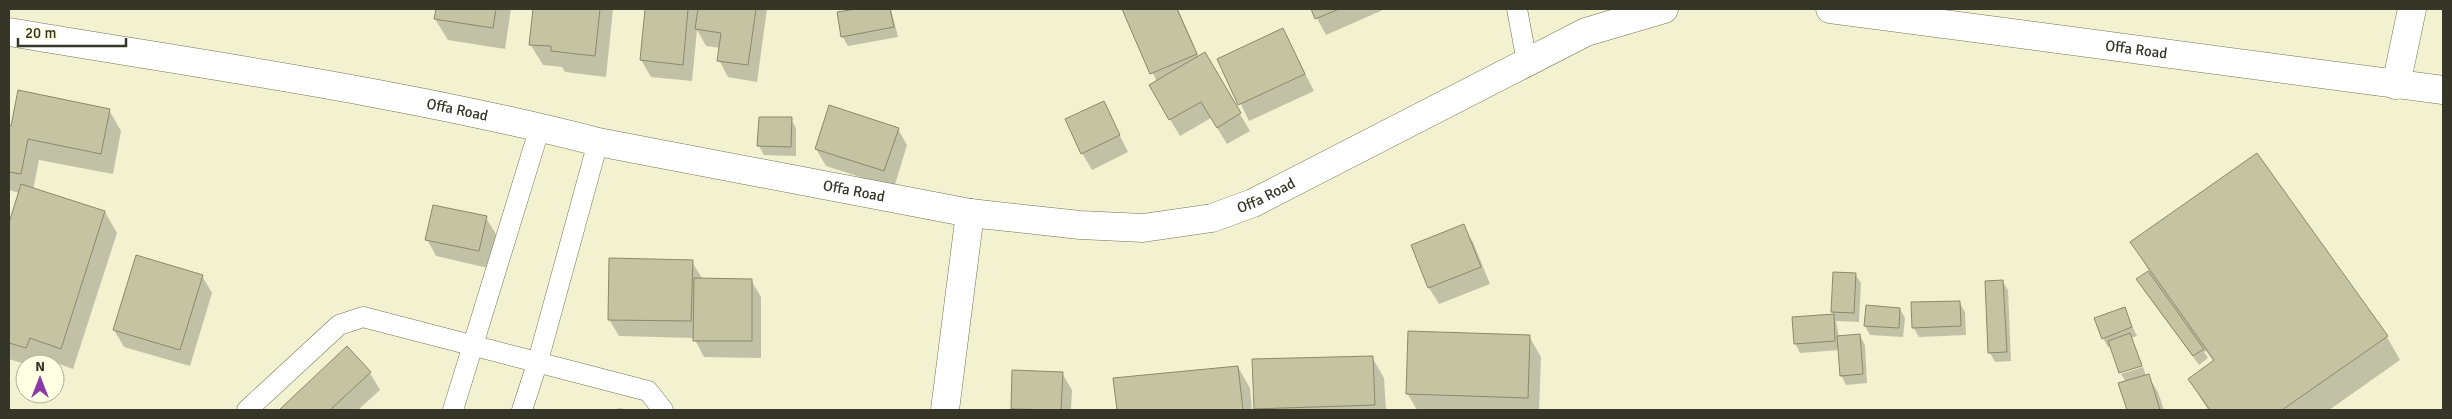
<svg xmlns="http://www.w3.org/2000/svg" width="2452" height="419" font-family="Signika,sans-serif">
<rect width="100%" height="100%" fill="#f2f2d0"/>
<!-- shadow -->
<path fill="#0003" d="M437 9H511L505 49 448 40 435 19Z
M534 9H613L606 77 565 72 562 67 543 65 530 44Z
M647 9H767L757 82 728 77 719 60 721 48 706 46 697 30 692 81 651 77 641 60Z
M863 9H891L898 37 848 46 842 36 839 13Z
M1123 9H1178L1199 57 1204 54 1250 131 1227 144 1211 118 1180 136 1150 86 1157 82Z
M1312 9H1385L1326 35Z
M2279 9H2342L2280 10Z
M1283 30 1314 91 1249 121 1219 59Z
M1103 102 1128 152 1092 170 1082 153Z
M109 110 121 131 113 174 39 160 33 190 105 212 117 233 73 369 42 358 40 364H25L9 359V227L20 193 9 190V127Z
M760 118 791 119 796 128V156L764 155 759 146Z
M898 129 907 145 894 188 826 166 816 149Z
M486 218 496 234 488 268 436 256 427 239Z
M1463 226 1473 242 1490 284 1439 304 1429 288Z
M2132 242 2387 337 2400 360 2329 410H2208L2189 379 2214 362 2206 351 2204 352 2208 358 2199 365 2143 289 2138 280 2149 271Z
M692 262 702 278 751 280 761 297V358L704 357 694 338 619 336 609 319Z
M1834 273 1855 274 1861 283 1859 322 1836 321 1839 337 1860 336 1865 345 1867 383 1846 385 1841 375 1839 350 1800 353 1795 343 1834 315 1832 312Z
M202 276 212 293 190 366 124 347 114 330Z
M2002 281 2008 290 2011 361 1995 362 1990 353 1986 282Z
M1959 302 1965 312 1966 335 1919 337 1913 327Z
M1900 309 1905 318 1903 337 1870 335 1865 326Z
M2124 309 2137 336 2131 338 2142 364 2120 372 2111 346 2108 347 2103 338Z
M1529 336 1541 357 1539 410H1417L1407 393Z
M347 348 370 373 380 390 358 410H281Z
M1372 357 1384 378 1386 410 1255 409Z
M1238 367 1250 388 1252 410H1118L1115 379Z
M2143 367 2146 376H2148L2158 392 2164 410H2128L2120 384 2126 382 2121 374Z
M1062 373 1072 390 1071 410H1013L1012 409Z
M622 408 624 410H610Z"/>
<!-- building -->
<path fill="#c4c4a3" stroke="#8a8a6b" d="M436 9H496L493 28 434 19Z
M533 9H600L595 56 551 51V46L529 45Z
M645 9H688L683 65 640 60Z
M698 9H756L748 65 717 61 721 33 695 29Z
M856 9H890L894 27 841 37 837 12Z
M1122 9H1177L1197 54 1150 74Z
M1311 9H1339L1315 19Z
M1283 28 1305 74 1238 105 1217 59Z
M1205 52 1241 113 1217 128 1201 102 1169 120 1149 85Z
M18 90 110 109 101 154 28 139 21 174 9 172V125L11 126Z
M1104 101 1120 135 1081 154 1065 119Z
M829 105 899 128 884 171 815 149Z
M759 117H792L791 147 757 146Z
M2257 153 2388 336 2282 410H2210L2188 379 2214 360 2130 242Z
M21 184 105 211 61 349 30 338 26 348 9 343V223Z
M433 205 487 216 479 251 425 240Z
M1464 224 1481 267 1428 288 1411 245Z
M136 255 203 275 180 350 113 330Z
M609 258 693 260 691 321 608 320Z
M2148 271 2204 349 2193 356 2136 279Z
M1833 272 1856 273 1854 313 1831 312Z
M694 278 752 279V341H693Z
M2003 280 2007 352 1988 353 1985 281Z
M1960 301 1961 326 1912 328 1911 302Z
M1866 305 1900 308 1899 328 1864 326Z
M2125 307 2132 327 2102 339 2094 318Z
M1834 314 1835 341 1794 344 1792 317Z
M1408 331 1530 335 1528 398 1406 394Z
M2130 333 2142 366 2119 373 2108 341Z
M1860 334 1863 374 1840 376 1837 336Z
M347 346 371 372 330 410H279Z
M1373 356 1375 405 1254 409 1252 359Z
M1238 366 1243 410H1117L1113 378Z
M1012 370 1063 372 1061 410 1011 409Z
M2149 374 2160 410H2127L2118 383Z"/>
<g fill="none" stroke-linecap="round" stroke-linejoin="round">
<!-- service casing -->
<g stroke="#737354" stroke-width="21">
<path id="service" d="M1517 9 1527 62
M247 410 339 325 363 317 648 391 663 410
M453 410 540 127
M522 410 538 361 598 142"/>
</g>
<!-- minor casing -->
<g stroke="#737354" stroke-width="29">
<path id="minor" d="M2396 85 2412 9
M945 410 970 213"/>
</g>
<!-- tertiary casing -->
<g stroke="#737354" stroke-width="29">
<g id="tertiary">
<path id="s1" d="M1830 9 2443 90"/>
<path id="s2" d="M9 32C205 65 404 92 598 142L970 213 1080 225 1143 228 1212 218 1253 203 1586 32 1664 9"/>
</g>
</g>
<!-- service -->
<use href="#service" stroke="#fff" stroke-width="20"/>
<!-- minor -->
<use href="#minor" stroke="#fff" stroke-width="28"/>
<!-- tertiary -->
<use href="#tertiary" stroke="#fff" stroke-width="28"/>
</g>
<g text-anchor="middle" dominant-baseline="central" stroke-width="4.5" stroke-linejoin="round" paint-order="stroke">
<!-- street labels -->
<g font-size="15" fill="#353528" stroke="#ffffe3">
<text stroke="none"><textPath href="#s1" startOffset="309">Offa Road</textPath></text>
<text stroke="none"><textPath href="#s2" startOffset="455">Offa Road</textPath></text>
<text stroke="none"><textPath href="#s2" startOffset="860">Offa Road</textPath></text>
<text stroke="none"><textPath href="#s2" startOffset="1280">Offa Road</textPath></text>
</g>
</g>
<!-- border -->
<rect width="2452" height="419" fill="none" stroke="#353528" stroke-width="20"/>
<!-- north arrow -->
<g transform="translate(40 379)"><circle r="24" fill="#ffffe3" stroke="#aeae98"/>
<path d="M0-4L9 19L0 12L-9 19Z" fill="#8c39a7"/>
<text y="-8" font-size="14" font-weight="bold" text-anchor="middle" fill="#353528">N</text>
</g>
<!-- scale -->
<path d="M18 38v8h108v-8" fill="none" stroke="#353528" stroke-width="2.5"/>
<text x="25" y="38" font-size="15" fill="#353528" stroke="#ffffe3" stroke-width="4" paint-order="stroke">20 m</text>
</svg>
